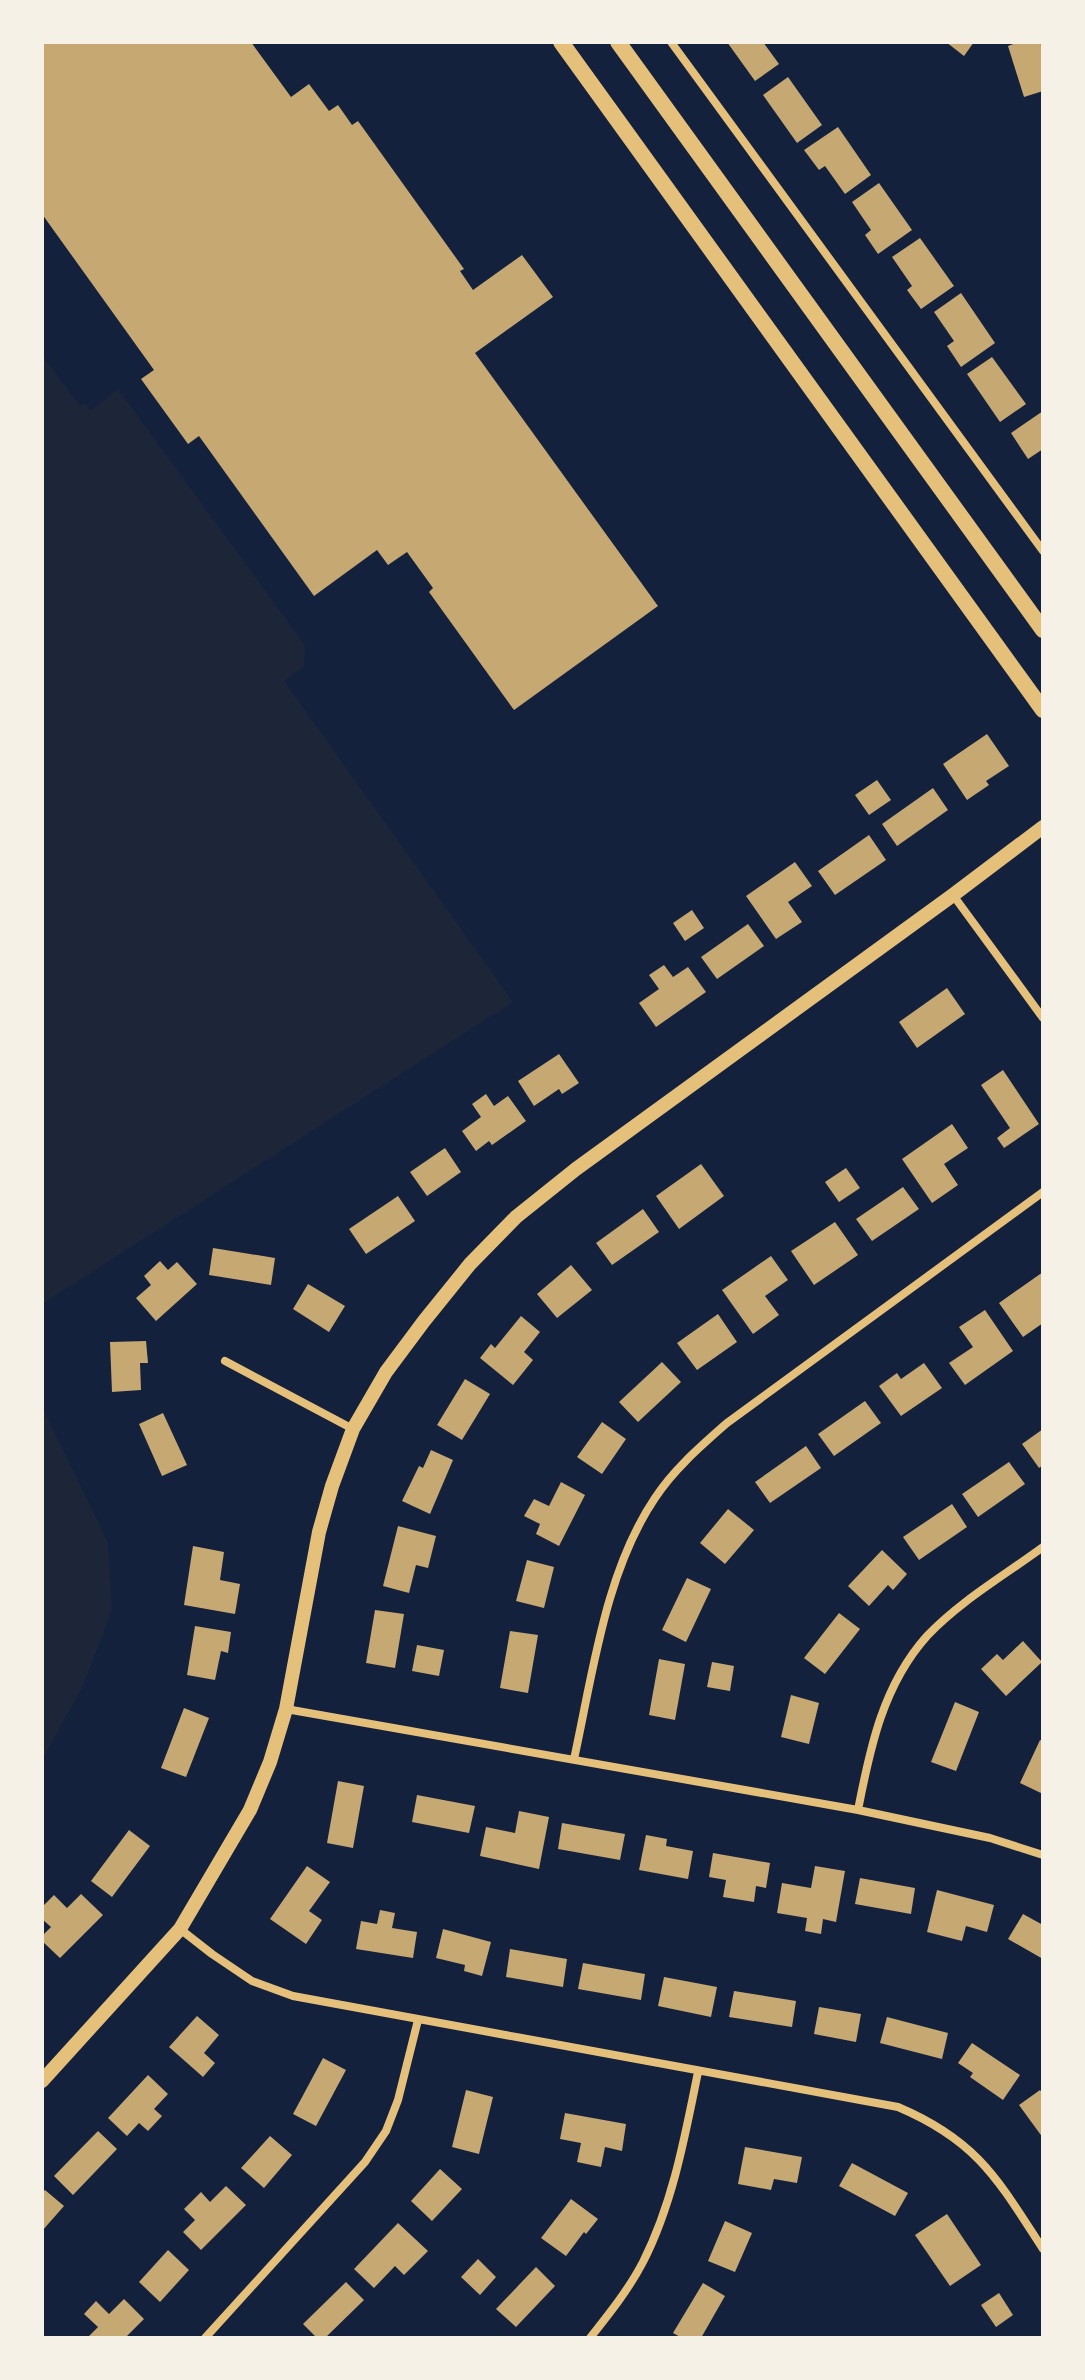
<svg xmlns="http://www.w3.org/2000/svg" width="1085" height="2380" font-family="'Varela Round',sans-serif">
<rect width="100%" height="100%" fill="#14213d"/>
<!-- green -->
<path fill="#1d2539" d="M42 355 80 406 85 403 91 410 118 389 305 645 304 667 284 681 513 1002 42 1304Z
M42 1407 108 1542 112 1610 83 1686 42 1760Z"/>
<!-- building -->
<path fill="#c6a872" d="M42 42H251L291 97 309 84 329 111 338 105 352 125 358 121 464 269 460 271 473 290 522 255 553 297 475 353 658 606 514 710 429 592 433 588 407 552 388 565 377 550 314 596 199 436 188 444 141 379 154 370 42 214Z
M727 42H763L779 64 755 81Z
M946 42H974L964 56Z
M1019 42H1040L1043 51V91L1024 97 1008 46Z
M788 77 822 125 797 143 763 95Z
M838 127 871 175 845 194 825 166 819 170 804 150Z
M879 183 912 230 878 254 865 235 871 230 852 202Z
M920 238 954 286 921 309 907 290 912 286 892 257Z
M961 293 995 343 961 367 947 346 954 341 934 312Z
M992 357 1026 404 1000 422 967 374Z
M1043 411V449L1028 459 1011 433Z
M987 734 1009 766 986 781 989 785 967 800 943 764Z
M877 780 891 800 869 815 855 795Z
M933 788 948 810 897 846 882 824Z
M869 835 886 860 835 895 818 871Z
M795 862 812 886 788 902 802 922 776 939 746 896Z
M692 910 704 928 685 941 673 923Z
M748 924 764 946 717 979 701 957Z
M664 965 673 977 688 967 706 992 656 1027 639 1003 659 989 649 975Z
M947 988 965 1014 917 1048 899 1022Z
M559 1054 579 1083 562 1094 559 1089 534 1106 518 1081Z
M1003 1070 1039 1124 1004 1148 997 1138 1010 1128 981 1085Z
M486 1094 494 1106 508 1096 526 1121 492 1145 489 1141 476 1151 462 1131 481 1117 472 1104Z
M952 1124 968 1148 944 1164 958 1185 932 1203 902 1159Z
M445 1148 461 1172 427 1196 410 1172Z
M701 1164 724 1196 679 1229 656 1196Z
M846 1168 860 1188 839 1202 825 1182Z
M903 1187 919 1209 872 1241 856 1219Z
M398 1196 415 1221 366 1254 349 1229Z
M643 1209 659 1232 612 1265 596 1243Z
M835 1222 858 1255 814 1285 791 1251Z
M213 1248 275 1258 271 1285 209 1275Z
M771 1256 788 1280 765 1296 779 1315 753 1334 722 1290Z
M160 1261 168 1270 177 1262 197 1284 156 1321 136 1298 151 1285 144 1276Z
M571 1265 592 1290 557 1318 537 1294Z
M1043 1272V1323L1023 1337 999 1303Z
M308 1284 345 1306 329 1332 293 1309Z
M985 1310 1013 1351 965 1385 949 1363 973 1347 959 1327Z
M718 1314 737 1342 697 1370 677 1343Z
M521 1316 540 1332 524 1352 533 1360 513 1385 480 1358 491 1344 495 1348Z
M146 1341 148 1363H140L141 1390 112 1392 110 1342Z
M662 1362 681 1382 638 1422 619 1402Z
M924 1363 942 1388 901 1416 879 1386 897 1373 901 1379Z
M465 1379 490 1394 462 1440 437 1425Z
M865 1401 881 1423 834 1456 818 1434Z
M163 1413 187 1465 162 1476 139 1424Z
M602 1422 626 1439 602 1474 577 1457Z
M1043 1429V1465L1039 1468 1022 1444Z
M806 1446 821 1468 770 1503 755 1482Z
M431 1450 453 1460 430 1514 402 1501 419 1466 423 1468Z
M1009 1462 1025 1484 978 1517 962 1494Z
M561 1482 585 1495 559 1546 536 1534 540 1524 524 1516 534 1499 549 1506Z
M952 1504 967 1527 919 1560 903 1537Z
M728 1509 754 1530 725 1564 700 1543Z
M398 1526 436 1536 428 1568 416 1565 409 1593 383 1586Z
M193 1546 224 1552 220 1580 240 1584 235 1614 184 1605Z
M882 1550 907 1574 893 1590 888 1585 869 1606 848 1586Z
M527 1560 554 1567 544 1608 516 1601Z
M687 1578 711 1589 686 1642 662 1630Z
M375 1610 404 1614 395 1668 366 1663Z
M839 1613 860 1629 825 1674 804 1658Z
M195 1626 231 1632 228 1653 221 1651 215 1680 187 1675Z
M510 1631 538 1635 528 1693 500 1688Z
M1023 1641 1042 1662 1006 1696 981 1669 997 1654 1003 1660Z
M417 1645 444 1650 439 1676 412 1671Z
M659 1659 685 1664 675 1720 649 1715Z
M712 1662 734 1666 730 1691 707 1687Z
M791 1695 819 1703 809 1744 781 1737Z
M955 1702 979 1712 956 1771 931 1762Z
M184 1708 209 1718 186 1777 161 1768Z
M1040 1740 1043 1741V1794L1020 1783Z
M338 1781 364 1786 353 1848 327 1843Z
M417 1795 475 1806 469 1833 412 1822Z
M519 1811 549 1817 539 1869 480 1856 486 1827 515 1833Z
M562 1823 625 1834 620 1860 558 1849Z
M129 1830 150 1846 112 1897 91 1881Z
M646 1835 667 1839 666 1846 693 1851 688 1879 639 1870Z
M713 1853 770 1863 766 1888 756 1886 754 1902 723 1897 726 1880 709 1877Z
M307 1866 330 1882 309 1911 322 1920 306 1944 270 1919Z
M815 1866 845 1871 836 1922 823 1919 821 1934 805 1931 807 1918 777 1913 782 1883 811 1888Z
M860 1878 915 1888 911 1914 855 1904Z
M937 1890 994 1905 987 1932 966 1926 962 1941 927 1932Z
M81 1894 103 1915 60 1958 42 1941V1936L51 1927 42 1919V1907L54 1895 67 1908Z
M380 1910 395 1913 392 1928 417 1932 413 1958 356 1949 361 1921 377 1924Z
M1023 1914 1043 1925V1959L1008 1939Z
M443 1929 491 1942 482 1976 464 1971 465 1965 436 1958Z
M510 1949 567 1959 563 1987 506 1977Z
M583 1963 645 1974 641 2000 578 1989Z
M664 1977 717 1987 711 2017 658 2006Z
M734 1991 796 2001 792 2027 729 2017Z
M819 2007 861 2014 856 2042 814 2034Z
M197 2016 219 2035 204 2053 215 2063 203 2077 169 2047Z
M887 2017 948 2033 942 2059 880 2043Z
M972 2043 1020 2075 1003 2100 970 2077 973 2073 958 2063Z
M323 2058 346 2070 316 2126 293 2114Z
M148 2075 168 2094 154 2109 162 2116 148 2131 139 2123 127 2136 108 2118Z
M466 2090 493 2097 479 2154 452 2147Z
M1040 2090 1043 2094V2138L1019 2105Z
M565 2113 626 2124 622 2151 605 2147 601 2167 577 2162 581 2143 560 2139Z
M98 2131 117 2149 73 2195 54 2176Z
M270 2136 292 2155 264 2188 241 2168Z
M745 2147 802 2157 797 2183 774 2179 771 2190 738 2184Z
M852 2163 908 2193 895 2216 839 2186Z
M440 2169 462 2189 432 2221 411 2201Z
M226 2186 246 2205 201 2250 183 2232 195 2220 184 2209 201 2192 210 2202Z
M45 2190 64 2206 42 2231V2193Z
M571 2199 598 2219 586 2234 584 2232 566 2256 541 2238Z
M947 2214 981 2265 950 2286 915 2235Z
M725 2221 752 2233 735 2272 708 2261Z
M398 2223 428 2251 404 2275 395 2266 374 2288 354 2269Z
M168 2250 189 2270 160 2302 139 2282Z
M478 2259 496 2277 480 2295 461 2277Z
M536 2267 555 2286 516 2327 496 2309Z
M346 2282 364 2300 325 2338H317L303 2324Z
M703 2283 725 2296 701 2338H682L673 2333Z
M999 2293 1013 2315 996 2327 981 2305Z
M124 2299 144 2319 125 2338H87L98 2327 84 2314 96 2301 109 2314Z"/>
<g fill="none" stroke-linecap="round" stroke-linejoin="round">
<!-- minor -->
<path stroke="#e5c07b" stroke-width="8" d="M671 42 1043 551
M953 895 1043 1018
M225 1361 353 1429
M286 1709 858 1810 990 1838 1043 1855
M574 1759C593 1673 605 1572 655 1498 674 1469 701 1446 727 1423L1043 1192
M858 1810C870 1748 883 1685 927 1636 960 1601 1005 1575 1043 1547
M180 1929 212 1954 252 1981 293 1996 898 2107C978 2141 998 2180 1043 2249
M205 2338 365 2162 386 2131 398 2100 418 2020
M590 2338C609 2314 629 2289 643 2262 673 2203 685 2136 698 2072"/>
<!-- tertiary -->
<path stroke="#e5c07b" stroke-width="14" d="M42 2081 180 1929 250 1810 270 1762 286 1709 319 1532 332 1486 353 1429 386 1372 424 1321 470 1264 516 1217 576 1169 953 895 1043 827"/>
<!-- secondary -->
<path stroke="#e5c07b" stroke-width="16" d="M561 42 1043 710
M618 42 1043 630"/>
</g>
<!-- border -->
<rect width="1085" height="2380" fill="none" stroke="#f6f1e7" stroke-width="88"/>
</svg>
